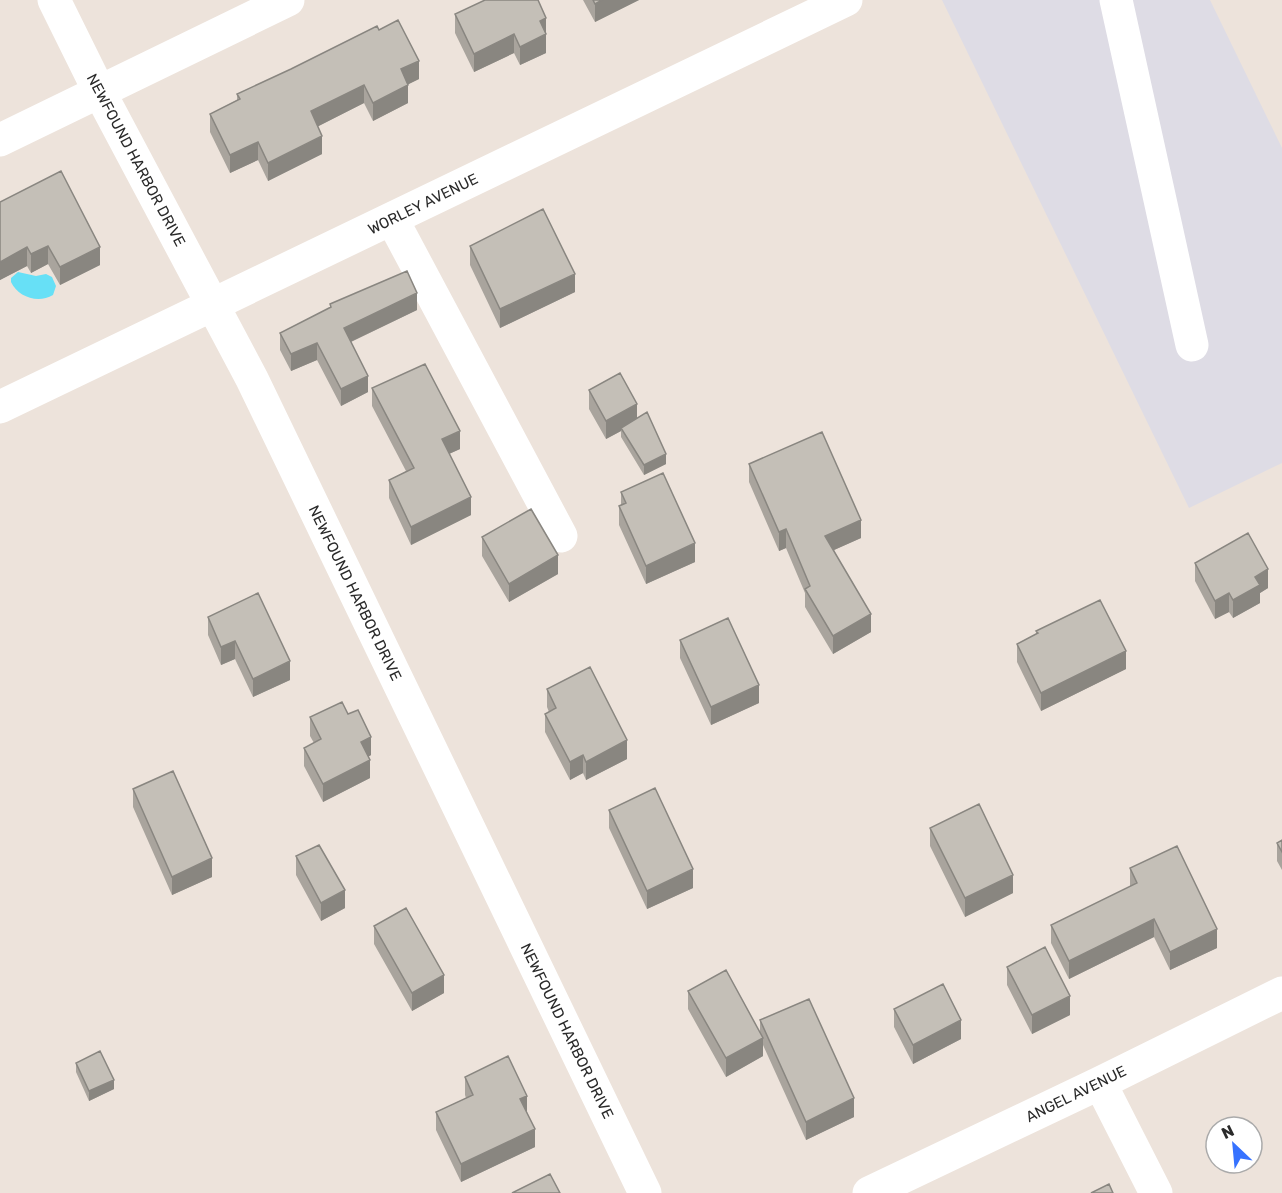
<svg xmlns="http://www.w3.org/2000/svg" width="1282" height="1193" font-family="Rubik,sans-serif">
<rect width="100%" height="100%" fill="#ede3db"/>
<!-- industrial -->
<path fill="#dedce5" d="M942 0H1210L1282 148V463L1189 508Z"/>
<!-- water -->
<path fill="#67e0f6" d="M18 272 36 276 46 274 52 277 56 286 53 295C38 304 18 297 11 282V278Z"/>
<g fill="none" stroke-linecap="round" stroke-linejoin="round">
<!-- minor -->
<path stroke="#fff" stroke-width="33" d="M54 0 99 91 252 379 645 1193
M1116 0 1192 345
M0 140 288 0
M392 219 561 536
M0 407 846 0
M1100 1083 1156 1193
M869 1193 1100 1083 1282 993"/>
</g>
<!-- wall -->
<path fill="#a9a49d" d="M583 0H639L595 22Z
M455 14 546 18V53L520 65 514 53 474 72 455 33Z
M419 79 408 84V103L373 121 364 103 318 126 322 154 268 181 258 160 230 173 210 132V114L237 100V94Z
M0 202 100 265 60 285 48 264 31 273 27 266 0 280Z
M470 246 575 292 500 328 470 265Z
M330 304 417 310 351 342 368 392 341 406 317 360 291 371 280 350V333L330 308Z
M372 388 460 449 449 454 471 515 411 545 389 498V480L406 471 372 406Z
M589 390 637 418 666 464 644 475 621 437V431L606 439 589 409Z
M749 464 861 538 834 550 871 632 833 654 805 607V593L786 548 779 551 749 482Z
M621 492 695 562 646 584 619 525V506L621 505Z
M482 537 558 574 509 602 482 556Z
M1195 563 1268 588 1260 593V603L1233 618 1229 612 1215 619 1195 581Z
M208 617 290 680 253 697 235 659 221 665 208 635Z
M1036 631 1126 669 1041 711 1017 662V644L1036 634Z
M680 640 759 703 711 725 680 658Z
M547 689 627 759 586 780 583 773 570 780 545 732V714L549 712 547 707Z
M310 717 371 755 368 757 370 778 323 802 304 766V748L314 743 310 736Z
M133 789 212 877 172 895 133 807Z
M609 810 693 888 647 909 609 828Z
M930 828 1013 893 965 917 930 846Z
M1282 840V870L1277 861V843Z
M296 856 345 908 321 921 296 875Z
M1130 868 1217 948 1170 970 1154 937 1069 979 1051 943V925L1130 887Z
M374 926 444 993 412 1011 374 944Z
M1007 967 1070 1015 1032 1034 1007 985Z
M688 991 760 1032V1020L854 1117 806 1140 763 1045V1056L726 1077 688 1009Z
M894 1009 961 1039 913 1064 894 1027Z
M76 1063 114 1089 89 1101 76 1072Z
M465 1077 527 1112 535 1147 461 1182 436 1130V1112L466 1098 465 1095Z"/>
<!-- shaded-wall -->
<path fill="#898680" d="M602 0H639L595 22V4Z
M546 18V53L520 65V47L540 21Z
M514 34V53L474 72V54Z
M419 61V79L401 88V69Z
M364 85V103L311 130V111Z
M408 85V103L373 121V103Z
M322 136V154L268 181V163Z
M258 142V160L230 173V155Z
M48 246V264L31 273V254Z
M27 247V266L0 280V262Z
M100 247V265L60 285V267Z
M575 274V292L500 328V309Z
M417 293V310L344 345V328Z
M317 343V360L291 371V354Z
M368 376V392L341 406V389Z
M637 404V422L621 428V431L606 439V421Z
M460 431V449L442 457V439Z
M666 454V464L644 475V465Z
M471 497V515L411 545V527Z
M861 520V538L825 554V536Z
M786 529V548L779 551V532Z
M695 543V562L646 584V566Z
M558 555V574L509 602V584Z
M1268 569V588L1260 593V603L1233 618V600L1255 577Z
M1229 593V612L1215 619V601Z
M871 614V632L833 654V636Z
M235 641V659L221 665V647Z
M1126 651V669L1041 711V693Z
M290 661V680L253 697V679Z
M759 685V703L711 725V707Z
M371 737V755L361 761V742Z
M627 740V759L586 780V762Z
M583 755V773L570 780V762Z
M370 760V778L323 802V784Z
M212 858V877L172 895V877Z
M693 869V888L647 909V891Z
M1013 875V893L965 917V898Z
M345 890V908L321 921V903Z
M1154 919V937L1069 979V961Z
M1217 929V948L1170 970V952Z
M444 975V993L412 1011V993Z
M1070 996V1015L1032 1034V1015Z
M961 1020V1039L913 1064V1045Z
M763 1038V1056L726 1077V1058Z
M114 1080V1089L89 1101V1091Z
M527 1096V1114L520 1099Z
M854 1098V1117L806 1140V1122Z
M535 1129V1147L461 1182V1164Z"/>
<!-- building -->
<path fill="#c4bfb7" stroke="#898680" stroke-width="1.5" d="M485 0H538L546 18 540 21 546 34 520 47 514 34 474 54 455 14Z
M593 0H602L595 4Z
M398 20 419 61 401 69 408 85 373 103 364 85 311 111 322 136 268 163 258 142 230 155 210 114 240 99 237 94 291 69 377 26 379 30Z
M61 171 100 247 60 267 48 246 31 254 27 247 0 262V202Z
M543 209 575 274 500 309 470 246Z
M407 271 417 293 344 328 368 376 341 389 317 343 291 354 280 333 331 307 330 304Z
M425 364 460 431 442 439 471 497 411 527 389 480 414 468 372 388Z
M620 373 637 404 606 421 589 390Z
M647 412 666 454 644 465 621 428Z
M822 432 861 520 825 536 871 614 833 636 805 589 810 586 786 529 779 532 749 464Z
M663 473 695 543 646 566 619 506 626 503 621 492Z
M531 509 558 555 509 584 482 537Z
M1248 533 1268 569 1255 577 1260 585 1233 600 1229 593 1215 601 1195 563Z
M258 593 290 661 253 679 235 641 221 647 208 617Z
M1100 600 1126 651 1041 693 1017 644 1038 633 1036 631Z
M728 618 759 685 711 707 680 640Z
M590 667 627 740 586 762 583 755 570 762 545 714 556 708 547 689Z
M342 702 348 714 358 710 371 737 361 742 370 760 323 784 304 748 321 739 310 717Z
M173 771 212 858 172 877 133 789Z
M655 788 693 869 647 891 609 810Z
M979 804 1013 875 965 898 930 828Z
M1282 840V852L1277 843Z
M319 845 345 890 321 903 296 856Z
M1177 846 1217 929 1170 952 1154 919 1069 961 1051 925 1137 883 1130 868Z
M406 908 444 975 412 993 374 926Z
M1045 947 1070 996 1032 1015 1007 967Z
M726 970 763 1038 726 1058 688 991Z
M943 984 961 1020 913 1045 894 1009Z
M809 999 854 1098 806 1122 760 1020Z
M100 1051 114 1080 89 1091 76 1063Z
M508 1056 527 1096 520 1099 535 1129 461 1164 436 1112 473 1095 465 1077Z
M550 1174 560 1193H512Z
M1109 1184 1113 1193H1091Z"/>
<g text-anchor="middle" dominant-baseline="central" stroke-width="4.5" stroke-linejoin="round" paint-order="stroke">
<!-- street labels -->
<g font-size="15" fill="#2a2a2a" stroke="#fff">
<text transform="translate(136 160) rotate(62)">NEWFOUND HARBOR DRIVE</text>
<text transform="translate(423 204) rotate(-26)">WORLEY AVENUE</text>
<text transform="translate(355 593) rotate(64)">NEWFOUND HARBOR DRIVE</text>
<text transform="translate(567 1031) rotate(64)">NEWFOUND HARBOR DRIVE</text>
<text transform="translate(1076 1094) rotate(-26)">ANGEL AVENUE</text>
</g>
</g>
<!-- north arrow -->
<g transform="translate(1234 1145) rotate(334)"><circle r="28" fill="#ffffff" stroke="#aaaaaa" stroke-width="1.5"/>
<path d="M0-4.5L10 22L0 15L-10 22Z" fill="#3672ff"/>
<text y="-9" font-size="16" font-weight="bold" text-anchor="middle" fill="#2a2a2a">N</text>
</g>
</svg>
